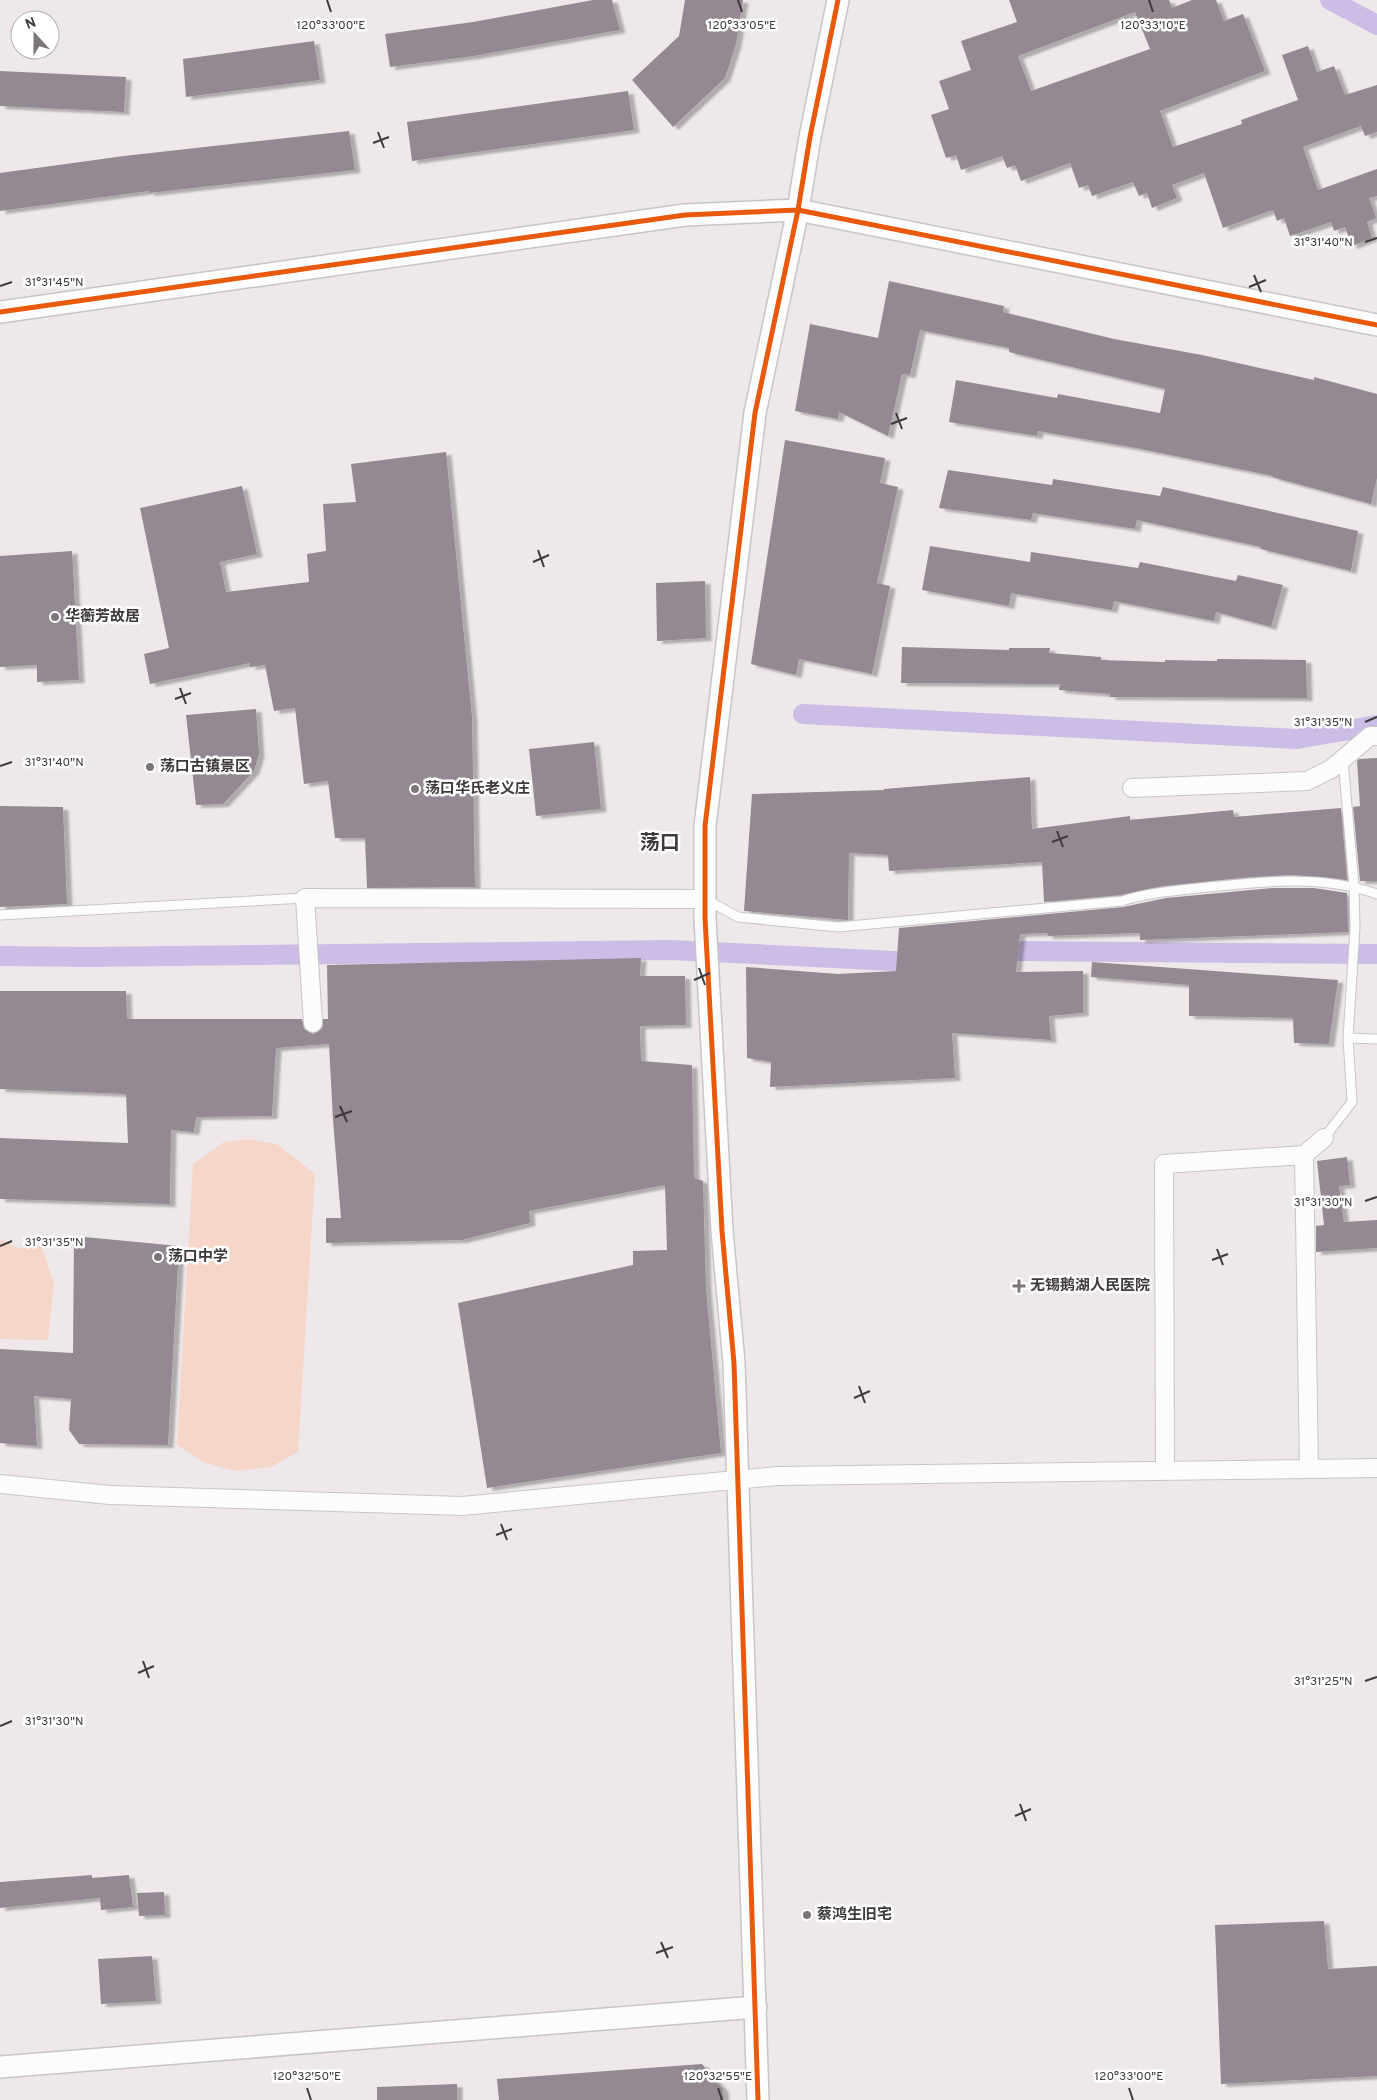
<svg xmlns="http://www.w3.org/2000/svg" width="1377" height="2100" font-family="Overpass,'Noto Sans SC',sans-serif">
<defs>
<filter id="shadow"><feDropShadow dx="5.5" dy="3" stdDeviation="1" flood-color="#0004"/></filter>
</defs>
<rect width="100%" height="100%" fill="#eee8ea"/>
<!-- green -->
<path fill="#f6d6c8" d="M249 1139 277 1144 315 1174 298 1452 271 1467 234 1471 203 1462 177 1445 193 1164 224 1142Z
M0 1239 18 1248 41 1246 54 1283 48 1340 0 1339Z"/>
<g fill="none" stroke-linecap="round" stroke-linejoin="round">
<!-- canal -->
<path stroke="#cbbde6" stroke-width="20" d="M1330 0 1377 25
M803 714 1297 739 1377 725
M991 953 1005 951 1377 954
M0 956 88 957 671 950 914 962 923 961"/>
</g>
<!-- building -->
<path fill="#948992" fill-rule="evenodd" filter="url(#shadow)" d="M593 0H612L620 30 474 56 390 67 385 34 473 22Z
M685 0H743L736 44 725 78 673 127 632 80 679 36Z
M1009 0H1169L1172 8 1192 0H1216L1224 21 1243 14 1265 71 1160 111 1173 147 1242 124 1241 120 1298 100 1282 55 1308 46 1317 72 1334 66 1345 95 1377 85V132L1365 136 1361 126 1303 147 1318 190 1377 169V196L1369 198 1376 218 1367 222 1372 238 1352 246 1345 227 1334 231 1331 222 1290 236 1284 218 1277 221 1273 210 1223 228 1204 173 1172 185 1177 198 1152 208 1147 193 1139 196 1133 182 1092 196 1088 185 1079 188 1070 163 1021 181 1015 165 1007 168 1002 156 961 170 956 155 946 158 931 115 949 109 939 81 971 70 961 41 1017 22ZM1135 12 1150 49 1031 91 1018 56Z
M314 41 320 80 186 97 183 59Z
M0 71 126 77 124 112 0 106Z
M628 91 634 130 412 161 407 122Z
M349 131 355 170 149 193V191L0 211V173L124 156Z
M889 281 1004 306 1003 312 1114 339 1202 355 1314 380V377L1377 394V478L1371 504 1272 477 1273 476 1136 448 1038 431 1037 436 949 422 956 380 1057 398 1058 394 1160 413 1165 389 1009 352V348L920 330 910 375 902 374 888 436 839 412 838 419 795 411 810 324 878 338Z
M785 440 885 458 880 483 898 487 877 583 890 586 872 674 799 659 796 675 751 664Z
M446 452 472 717 475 887 367 888 365 838H335L328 781 304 784 295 708 274 711 265 665 250 667V663L150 684 144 654 169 648 140 508 242 486 257 554 220 562 226 592 309 582 307 554 326 551 323 504 356 502 351 464Z
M948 470 1052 485 1053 479 1160 496 1163 487 1358 531 1351 571 1261 549V547L1137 520 1135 529 1033 513 1031 520 939 508Z
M930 546 1030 562 1031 552 1138 568 1140 562 1236 581 1238 575 1283 585 1271 627 1216 612 1214 621 1114 601 1112 610 1011 593 1009 606 922 590Z
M72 551 79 680 37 682V665L0 667V556Z
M705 581 706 638 657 641 656 583Z
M902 647 1009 650V648H1050L1049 653 1101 657V660L1165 662V660L1217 661V659L1306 660 1307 698 1110 697V694L1059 690 1060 684 901 683Z
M256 709 259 754 254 771 223 804 196 805 186 715Z
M594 742 601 809 536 816 529 749Z
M1377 758V881H1360L1353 807 1360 806 1357 761 1359 759Z
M1030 777 1032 829 1130 816V820L1233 810 1234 817 1341 808 1347 880 1294 875 1251 877 1164 886 1121 895 1044 902 1042 862 889 871 888 855 849 853 848 920 744 911 752 794 884 790V789Z
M0 806 63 807 67 904 0 907Z
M1273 888H1314L1347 893 1348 932 1140 940V933L1048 936 1047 933 1020 934 1016 972 1083 971V1013L1049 1016 1051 1040 952 1033 955 1078 770 1087 771 1062 747 1058 746 967 838 974 896 971 899 928 1123 907 1166 898Z
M641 958 640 976H685L686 1025 640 1026 641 1061 692 1065 694 1178 703 1181 706 1288 721 1453 487 1488 458 1303 633 1265V1251L667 1250 665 1185 529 1211 530 1223 462 1240 326 1243V1218H341L333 1120 329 1044 276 1048 272 1116 196 1117 194 1132 171 1130 170 1204 0 1199V1138L128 1143 126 1094 0 1089V991H126L127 1019H302L304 1029 313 1034 322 1028 323 1019H328L327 965Z
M1092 962 1338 980 1329 1044 1294 1043 1293 1018 1189 1016V985L1091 977Z
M1347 1157 1350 1185 1339 1186 1344 1222 1377 1220V1248L1316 1252V1226L1324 1225 1317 1161Z
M74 1236 179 1246 168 1445 79 1444 69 1430 71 1399 34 1396 37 1446 0 1443V1349L73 1353Z
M92 1875V1878L129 1875 133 1907 101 1910 100 1898 0 1908V1882Z
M164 1892 165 1915 139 1916 137 1893Z
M1324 1921 1328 1969 1377 1966V2076L1221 2084 1215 1925Z
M152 1956 156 2001 101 2004 98 1959Z
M702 2064 723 2089 724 2100H499L497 2079Z
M457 2084V2100H377V2087Z"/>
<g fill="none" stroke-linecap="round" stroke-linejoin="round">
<!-- service casing -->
<g stroke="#c9c5c6" stroke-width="11">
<path id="service" d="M707 900 738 917 838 927 1122 901C1151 892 1179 890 1209 887 1265 881 1323 875 1377 894
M0 915 305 898
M1348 1038 1377 1039
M1324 1138 1352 1102 1348 1038 1355 928 1354 886 1343 760"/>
</g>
<!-- minor casing -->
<g stroke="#c9c5c6" stroke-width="20">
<path id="minor" d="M1132 788 1307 781 1331 769 1370 736H1377
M313 1023 305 898 705 899
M1309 1469 1304 1155 1324 1138
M1165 1471 1164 1164 1304 1155
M0 1484 110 1495 462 1506 777 1476 1377 1468"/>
</g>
<!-- tertiary casing -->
<g stroke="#c9c5c6" stroke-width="24">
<path id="tertiary" d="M0 312 685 215 798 210 1377 325
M0 2067 756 2007
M758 2100 734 1363 722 1231 705 918V826L755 413 798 210 810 137 838 0"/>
</g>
<!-- service -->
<use href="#service" stroke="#fcfcfc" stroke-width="9"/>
<!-- minor -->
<use href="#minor" stroke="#fcfcfc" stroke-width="18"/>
<!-- tertiary -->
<use href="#tertiary" stroke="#fcfcfc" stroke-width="21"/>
<!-- cycleway casing -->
<g stroke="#fff" stroke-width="8">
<path id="cycleway" d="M0 312 685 215 798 210 1377 325
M758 2100 734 1363 722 1231 705 918V826L755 413 798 210 810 137 838 0"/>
</g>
<!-- cycleway -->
<use href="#cycleway" stroke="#e8590c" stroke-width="5"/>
</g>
<!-- ticks -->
<path fill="none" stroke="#3e393b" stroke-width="2" d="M327 0 331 12M738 0 742 12M1149 0 1153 12M378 132 384 148M373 143 389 137M1365 242 1377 238M1254 275 1261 292M0 286 12 282M1249 287 1266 280M896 413 902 429M891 424 907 418M538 550 544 567M533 562 549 555M180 688 186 704M175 699 191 693M1365 722 1377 717M0 766 12 762M1057 831 1063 847M1052 842 1068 836M699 968 705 985M694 980 710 973M340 1106 347 1122M335 1117 352 1111M1365 1201 1377 1197M0 1246 12 1241M1217 1249 1223 1265M1212 1260 1228 1254M859 1386 865 1403M854 1398 870 1391M501 1524 507 1540M496 1535 512 1529M143 1661 149 1678M138 1673 154 1666M1365 1681 1377 1677M0 1726 12 1721M1020 1804 1026 1821M1015 1816 1031 1809M661 1942 668 1958M656 1953 673 1947M307 2088 311 2100M718 2088 722 2100M1129 2088 1133 2100"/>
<!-- markers -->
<g fill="#7c7678" stroke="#fff" stroke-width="2">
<circle cx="55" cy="617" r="5"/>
<circle cx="150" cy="767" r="5"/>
<circle cx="415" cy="789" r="5"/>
<circle cx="158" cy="1257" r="5"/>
<path d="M1016.5 1278.5h5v5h5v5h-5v5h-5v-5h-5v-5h5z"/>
<circle cx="807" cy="1915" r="5"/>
</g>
<g text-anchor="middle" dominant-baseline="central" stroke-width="5" stroke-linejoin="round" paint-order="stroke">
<!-- poi labels -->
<g font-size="15" font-weight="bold" fill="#3e393b" stroke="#fff" text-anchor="start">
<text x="65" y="617">华蘅芳故居</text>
<text x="160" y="767">荡口古镇景区</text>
<text x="425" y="789">荡口华氏老义庄</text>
<text x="168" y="1257">荡口中学</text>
<text x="1030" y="1286">无锡鹅湖人民医院</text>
<text x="817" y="1915">蔡鸿生旧宅</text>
</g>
<!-- district labels -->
<g font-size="20" font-weight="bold" fill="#42393d" stroke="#fff">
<text x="660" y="844">荡口</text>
</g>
</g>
<g font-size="12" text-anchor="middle" fill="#3e393b" stroke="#fff" stroke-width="5" stroke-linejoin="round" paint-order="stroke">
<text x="331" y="29">120°33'00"E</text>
<text x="742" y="29">120°33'05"E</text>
<text x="1153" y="29">120°33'10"E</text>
<text x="1323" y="246">31°31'40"N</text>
<text x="54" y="286">31°31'45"N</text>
<text x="1323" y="726">31°31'35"N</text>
<text x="54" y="766">31°31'40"N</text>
<text x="1323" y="1206">31°31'30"N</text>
<text x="54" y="1246">31°31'35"N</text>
<text x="1323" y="1685">31°31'25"N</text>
<text x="54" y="1725">31°31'30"N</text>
<text x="307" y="2080">120°32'50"E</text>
<text x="718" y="2080">120°32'55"E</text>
<text x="1129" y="2080">120°33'00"E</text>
</g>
<!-- north arrow -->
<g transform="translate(35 35) rotate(339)"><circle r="24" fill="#ffffff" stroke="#b2b0b1"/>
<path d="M0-4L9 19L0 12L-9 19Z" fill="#7c7678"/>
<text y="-8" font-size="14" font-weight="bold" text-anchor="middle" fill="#3e393b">N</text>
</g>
</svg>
